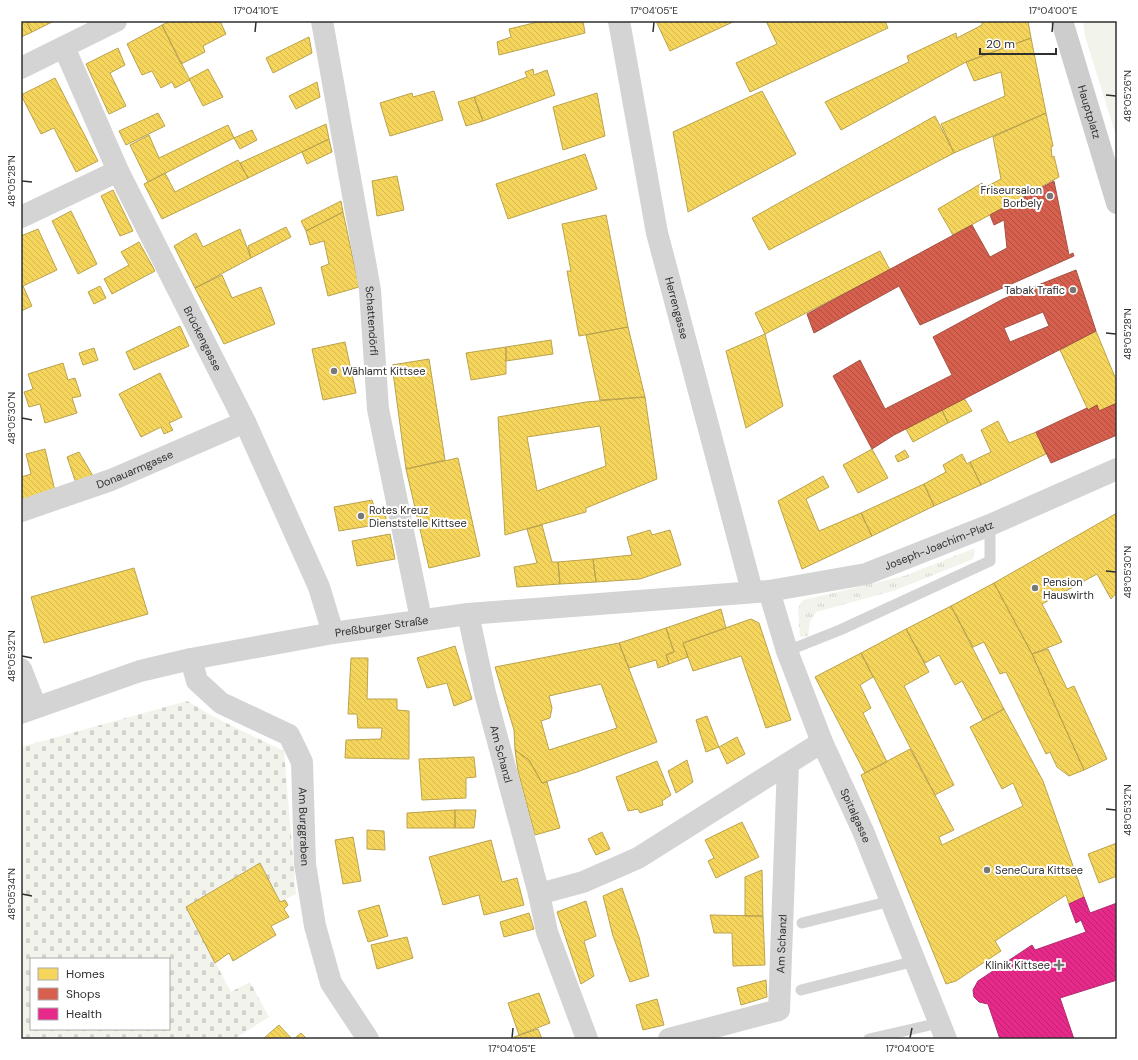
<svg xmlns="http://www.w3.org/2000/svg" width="1138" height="1060" font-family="'DM Sans',sans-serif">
<defs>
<pattern id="grass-tufts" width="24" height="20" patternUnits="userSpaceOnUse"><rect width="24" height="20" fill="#f2f4ec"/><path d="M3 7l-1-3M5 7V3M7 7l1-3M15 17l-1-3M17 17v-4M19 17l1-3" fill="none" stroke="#d0d2cb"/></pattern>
<pattern id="cemetery-stones" width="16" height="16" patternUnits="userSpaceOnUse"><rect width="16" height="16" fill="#f2f4ec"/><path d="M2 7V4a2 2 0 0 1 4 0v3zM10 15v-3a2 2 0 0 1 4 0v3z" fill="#d0d2cb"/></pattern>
<pattern id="homes-back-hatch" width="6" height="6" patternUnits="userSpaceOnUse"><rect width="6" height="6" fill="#f6d55c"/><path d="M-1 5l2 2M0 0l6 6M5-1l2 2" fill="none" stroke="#d3b750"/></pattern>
<pattern id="shops-back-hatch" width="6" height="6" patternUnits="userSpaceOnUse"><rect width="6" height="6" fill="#d6604d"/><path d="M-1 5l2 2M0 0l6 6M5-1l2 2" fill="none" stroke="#ae5040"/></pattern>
<pattern id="health-back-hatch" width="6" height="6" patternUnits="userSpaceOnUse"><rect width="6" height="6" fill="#e7298a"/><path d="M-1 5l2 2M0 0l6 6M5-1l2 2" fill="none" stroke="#bc2471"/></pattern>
</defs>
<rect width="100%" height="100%" fill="#fff"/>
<!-- grass -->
<path fill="url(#grass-tufts)" d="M975 548 973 559 896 590 816 612 810 622 808 636 800 637 798 608 803 600 904 576Z"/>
<!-- cemetery -->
<path fill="url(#cemetery-stones)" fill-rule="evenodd" d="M187 701 214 717 284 751 296 894 280 902 260 863 186 907 231 992 250 982 269 1017 234 1039H21V747ZM31 959H169V1029H31Z"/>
<!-- green -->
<path fill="#f2f4ec" d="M1083 21H1117V139L1085 36Z"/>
<!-- homes -->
<path fill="url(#homes-back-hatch)" stroke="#baa34e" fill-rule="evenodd" d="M21 21H26L32 32 21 37Z
M26 21H54L32 32Z
M170 21H220L226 34 203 46 205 52 181 64 162 25Z
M542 21H583L585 33 499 55 497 42 511 37 509 29Z
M656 21H735L670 51Z
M766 21H885L888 28 750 92 736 63 777 44Z
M982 21H1028L1031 38 966 62 841 130 825 102 909 62 907 56 956 33 957 38 982 25Z
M162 25 190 80 175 88 172 82 161 88 152 71 142 75 127 44Z
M309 37 312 53 273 73 266 58Z
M1031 38 1046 113 954 153 941 124 1005 96 1001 72 974 81 966 62Z
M118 48 125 65 110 73 126 106 109 114 86 64Z
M208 69 223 97 203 106 189 79Z
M533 69 534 75 547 70 555 95 483 121 474 97 527 77 525 72Z
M55 78 98 161 76 172 54 128 41 134 21 95Z
M317 82 320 97 296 109 289 96Z
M434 91 443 120 390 136 380 103 412 93 413 97Z
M762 91 796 154 688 212 673 132Z
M597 93 605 136 563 150 553 107Z
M474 97 483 121 466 126 458 102Z
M158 113 165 126 126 145 119 131Z
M1046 113 1053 146 1051 147 1052 157 1054 156 1059 177 953 235 938 209 982 183 984 188 1001 179 993 137Z
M935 116 954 153 769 250 752 218Z
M326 124 329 139 248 178 240 163Z
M228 125 234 138 148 182 130 145 149 135 159 158Z
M252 130 257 140 240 149 234 138Z
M329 139 332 152 307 164 302 152Z
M585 154 597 189 508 219 496 184Z
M238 160 248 178 162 219 144 184 165 173 175 192Z
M397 176 404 210 377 216 372 181Z
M113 190 133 231 120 236 101 196Z
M341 201 343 212 306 231 301 221Z
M71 211 97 264 78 274 52 221Z
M343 212 359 287 328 296 321 267 329 264 324 241 310 245 306 231Z
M606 215 628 327 579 336 567 271H571L562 224Z
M286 227 291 237 251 258 248 246Z
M38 229 57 270 23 286 32 306 21 311V236Z
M240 229 251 258 195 288 174 246 196 233 203 247Z
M139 242 155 271 112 294 104 279 129 265 121 252Z
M880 251 890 270 765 334 755 313Z
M222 275 232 298 261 287 275 324 224 344 195 288Z
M100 286 106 298 94 304 88 292Z
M180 326 189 346 134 370 126 352Z
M628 327 645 397 600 400 586 335Z
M1096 331 1117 382V403L1099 411 1097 405 1088 410 1060 350Z
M765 334 783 406 746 428 726 351Z
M551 340 553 354 506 361V347Z
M345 342 356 393 323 400 312 349Z
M506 347V374L471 380 466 353Z
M94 348 98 360 83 365 79 353Z
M429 359 445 460 406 469 392 365Z
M63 363 68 380 75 378 81 396 72 398 77 413 45 423 40 404 29 407 24 392 33 389 28 374Z
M160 373 182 417 169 423 173 430 164 434 161 427 141 437 119 394Z
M645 397 657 479 586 508V512L505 535 498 417 586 402ZM600 426 606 466 537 491 527 437Z
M964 398 972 411 948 423 942 410Z
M942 410 948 423 913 442 906 429Z
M998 421 1009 443 1036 432 1046 454 981 485 970 462 991 452 981 430Z
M45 449 55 491 21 500V476V477L31 474 26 454Z
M872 449 888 478 858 493 843 465Z
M905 450 909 457 898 462 895 456Z
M79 452 93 476 76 483 67 457Z
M962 454 967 464 970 462 981 485 934 506 924 484 946 472 943 465Z
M458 458 480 556 429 568 406 469Z
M823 476 829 487 806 499 819 531 861 513 872 536 802 569 778 501Z
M924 484 934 506 872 536 861 513Z
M372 500 375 510 384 508 387 523 339 531 334 507Z
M1117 513V592L1111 599 1097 574 1042 604 1062 642 1032 654 994 583Z
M542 525 552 562H558L560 584 517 587 514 567 537 563 527 529Z
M650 530 652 535 670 530 681 565 640 579 596 582 593 559 632 555 627 537Z
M390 534 395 559 357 566 352 541Z
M593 559 596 582 560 584 558 562Z
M134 568 148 614 44 643 31 597Z
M994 583 1032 654 1084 770 1069 776 1057 767 1050 752 1046 754 1006 672 1000 674 984 642 973 647 951 606Z
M951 606 1004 709 983 720 962 681 955 685 939 655 925 663 906 629Z
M721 609 726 628 683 643 688 657 669 664 666 655 674 652 666 628Z
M751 619 759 623 791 720 766 728 741 656 693 671 683 643Z
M666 628 674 652 666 655 669 664 658 668 656 660 629 668 619 643Z
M906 629 929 672 904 686 954 785 935 795 861 653Z
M619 643 657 742 577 772 542 783 529 760 515 750 514 730 495 667ZM601 684 617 728 549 750 541 721 550 718 552 708 549 696Z
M455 646 472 699 454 706 447 683 427 688 417 658Z
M1048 649 1067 689 1074 686 1107 759 1084 770 1032 654Z
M861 653 873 677 860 685 871 708 863 713 887 762 865 773 815 677Z
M351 658H368L367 699H397V710L409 711V759L345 758 346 740 381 739 382 728H358L357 714H348Z
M1004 709 1043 781 1084 897 1069 904 1066 895 995 941 1001 951 956 981 946 984 861 775 910 749 954 830 939 837 942 845 1023 806 1013 783 1002 789 970 727Z
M707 716 719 747 706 752 696 720Z
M737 737 745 754 727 764 719 747Z
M515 750 529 760 542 783 547 782 560 828 535 835 518 771Z
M474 757 476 777 466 778V798L422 800 419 759Z
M687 760 693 782 676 793 668 771Z
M657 761 671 795 662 801 663 805 640 813 638 809 628 811 616 777Z
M455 810V828H407V813Z
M455 810H476L474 828H455Z
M742 822 759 857 716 878 708 861 714 858 705 840Z
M367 830 384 831 385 850 367 849Z
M602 832 610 849 596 855 588 839Z
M353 837 361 881 343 884 335 840Z
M491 840 502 882 517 878 524 905 484 915 479 895 443 905 429 857Z
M1117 843V876L1099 883 1088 854Z
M260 863 280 902 285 900 288 905 284 909 289 917 271 926 276 935 233 961 229 953 215 963 186 907Z
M762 870 763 916H745V877Z
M622 888 639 937 649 976 630 982 613 936 603 896Z
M586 901 596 936 584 941 594 976 581 984 557 912Z
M379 905 388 936 368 942 358 911Z
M529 913 534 929 504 937 500 922Z
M710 915 763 916 765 965 733 966 732 933H714Z
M407 937 413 958 377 969 371 945Z
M766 980 767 997 741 1005 737 988Z
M539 993 550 1023 519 1035 508 1003Z
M657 999 664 1025 643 1030 636 1005Z
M279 1025 292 1039H263Z
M538 1029 542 1039H515L514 1037Z
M301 1033 307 1039H294Z"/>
<!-- shops -->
<path fill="url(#shops-back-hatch)" stroke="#a45144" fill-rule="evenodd" d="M1054 181 1069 255 1073 253 1074 256 920 325 899 286 814 333 807 314 972 225 990 257 1007 248 1004 220 994 225 990 215Z
M1076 270 1096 331 894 435 872 449 833 376 860 360 885 409 952 375 933 337 1003 299ZM1043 312 1049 326 1010 342 1004 328Z
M1117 403V435L1051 463 1036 432 1087 408 1088 410 1097 405 1099 411Z"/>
<!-- health -->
<path fill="url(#health-back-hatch)" stroke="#b02b6f" d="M1084 897 1090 913 1117 903V980L1060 998 1074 1039H1000L988 1004 979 1002 974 997 973 990 978 981 1032 945 1035 950 1086 932 1081 920 1076 923 1069 904Z"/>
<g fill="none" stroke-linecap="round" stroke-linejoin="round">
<!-- lane -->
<path stroke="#d4d4d4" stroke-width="11" d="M787 651 840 630 990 561V525
M802 923 891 901
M801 990 915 961
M869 1039 939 1023"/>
<!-- street -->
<g stroke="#d4d4d4" stroke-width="22">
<path id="s1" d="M322 21 370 290 378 409 421 619"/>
<path id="s2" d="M619 21 657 233 752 591"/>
<path id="s3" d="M64 47 118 171 245 422 319 587 333 633"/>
<path d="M21 68 116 21"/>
<path d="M21 217 118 171"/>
<path id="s4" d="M21 511 111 480 245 422"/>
<path id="s5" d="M769 591 787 651 822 742 863 831 946 1039"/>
<path id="s6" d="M468 614 485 693 539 894 547 932 587 1039"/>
<path id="s7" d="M191 659 197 681 221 703 289 735 302 762 305 864 315 926 331 983 368 1039"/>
<path d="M21 669 36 707"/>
<path id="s8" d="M21 713 140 671 191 659 333 633 468 614 769 591 866 574 990 525 1117 469"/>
<path d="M539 894 583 882 638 858 822 742"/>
<path id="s9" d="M669 1039 779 1010 788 764"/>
</g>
<!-- secondary -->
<path stroke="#cdcdcd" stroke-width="22" id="s10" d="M1062 21 1117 203"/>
</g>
<!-- ticks -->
<path fill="none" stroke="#2f2f2f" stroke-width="1.5" d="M255 32 256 22M653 32 654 22M1052 32 1053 22M1106 95 1116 96M22 181 32 182M1106 333 1116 334M22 418 32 420M1106 571 1116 572M22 656 32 658M1106 809 1116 810M22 894 32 896M512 1038 513 1028M910 1038 912 1028"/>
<!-- markers -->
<g fill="#787878" stroke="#fff" stroke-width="1.5">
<circle cx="1050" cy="196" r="4"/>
<circle cx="1073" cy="290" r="4"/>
<circle cx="334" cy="371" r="4"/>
<circle cx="361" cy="516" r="4"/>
<circle cx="1035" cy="588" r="4"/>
<circle cx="987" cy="870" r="4"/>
<path d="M1057 959h4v4h4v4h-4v4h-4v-4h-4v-4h4z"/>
</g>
<g text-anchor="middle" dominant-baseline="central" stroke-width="4" stroke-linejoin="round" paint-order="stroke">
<!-- street labels -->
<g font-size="11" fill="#2f2f2f" stroke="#fff">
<text stroke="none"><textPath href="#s10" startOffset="95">Hauptplatz</textPath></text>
<text stroke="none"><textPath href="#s2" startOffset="293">Herrengasse</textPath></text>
<text stroke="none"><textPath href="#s1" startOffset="304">Schattendörfl</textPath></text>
<text stroke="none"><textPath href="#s3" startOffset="323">Brückengasse</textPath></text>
<text stroke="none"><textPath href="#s4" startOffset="121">Donauarmgasse</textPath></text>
<text stroke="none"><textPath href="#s8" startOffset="938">Joseph-Joachim-Platz</textPath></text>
<text stroke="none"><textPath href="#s8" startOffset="372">Preßburger Straße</textPath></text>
<text stroke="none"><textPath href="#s6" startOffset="144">Am Schanzl</textPath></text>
<text stroke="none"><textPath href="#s5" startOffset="241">Spitalgasse</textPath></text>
<text stroke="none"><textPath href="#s7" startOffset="225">Am Burggraben</textPath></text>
<text stroke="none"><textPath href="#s9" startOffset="180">Am Schanzl</textPath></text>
</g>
<!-- poi labels -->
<g font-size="11" fill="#2f2f2f" stroke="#fff" text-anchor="start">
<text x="1042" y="190" text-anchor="end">Friseursalon<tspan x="1042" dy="13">Borbely</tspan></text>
<text x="1065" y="290" text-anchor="end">Tabak Trafic</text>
<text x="342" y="371">Wählamt Kittsee</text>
<text x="369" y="510">Rotes Kreuz<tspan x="369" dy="13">Dienststelle Kittsee</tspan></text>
<text x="1043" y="582">Pension<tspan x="1043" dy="13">Hauswirth</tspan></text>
<text x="995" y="870">SeneCura Kittsee</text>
<text x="1050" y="965" text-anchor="end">Klinik Kittsee</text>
</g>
</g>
<!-- border -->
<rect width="1138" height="1060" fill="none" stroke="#ffffff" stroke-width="44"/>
<!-- legend -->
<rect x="30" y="958" width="140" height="72" fill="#ffffff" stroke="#acacac"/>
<rect x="38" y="968" width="20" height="12" fill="#f6d55c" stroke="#acacac"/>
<text x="66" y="978" font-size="12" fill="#2f2f2f">Homes</text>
<rect x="38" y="988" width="20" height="12" fill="#d6604d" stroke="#acacac"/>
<text x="66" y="998" font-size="12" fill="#2f2f2f">Shops</text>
<rect x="38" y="1008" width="20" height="12" fill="#e7298a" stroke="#acacac"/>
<text x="66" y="1018" font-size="12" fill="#2f2f2f">Health</text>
<!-- scale -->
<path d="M980 48v6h76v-6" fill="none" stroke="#2f2f2f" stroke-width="2"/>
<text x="986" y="48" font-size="12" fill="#2f2f2f" stroke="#ffffff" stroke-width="3" paint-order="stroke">20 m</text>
<rect x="22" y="22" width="1094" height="1016" fill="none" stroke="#2f2f2f" stroke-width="1.5"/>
<g font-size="10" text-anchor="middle" fill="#2f2f2f">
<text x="256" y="14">17°04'10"E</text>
<text x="654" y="14">17°04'05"E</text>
<text x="1053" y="14">17°04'00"E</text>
<text transform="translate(1127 96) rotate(-90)" y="4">48°05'26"N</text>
<text transform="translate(11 181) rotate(-90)" y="4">48°05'28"N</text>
<text transform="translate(1127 334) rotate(-90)" y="4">48°05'28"N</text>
<text transform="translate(11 418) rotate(-90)" y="4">48°05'30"N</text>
<text transform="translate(1127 572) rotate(-90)" y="4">48°05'30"N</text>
<text transform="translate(11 656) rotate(-90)" y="4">48°05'32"N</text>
<text transform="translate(1127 810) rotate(-90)" y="4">48°05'32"N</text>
<text transform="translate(11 894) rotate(-90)" y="4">48°05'34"N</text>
<text x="512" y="1052">17°04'05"E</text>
<text x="910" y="1052">17°04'00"E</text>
</g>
</svg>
